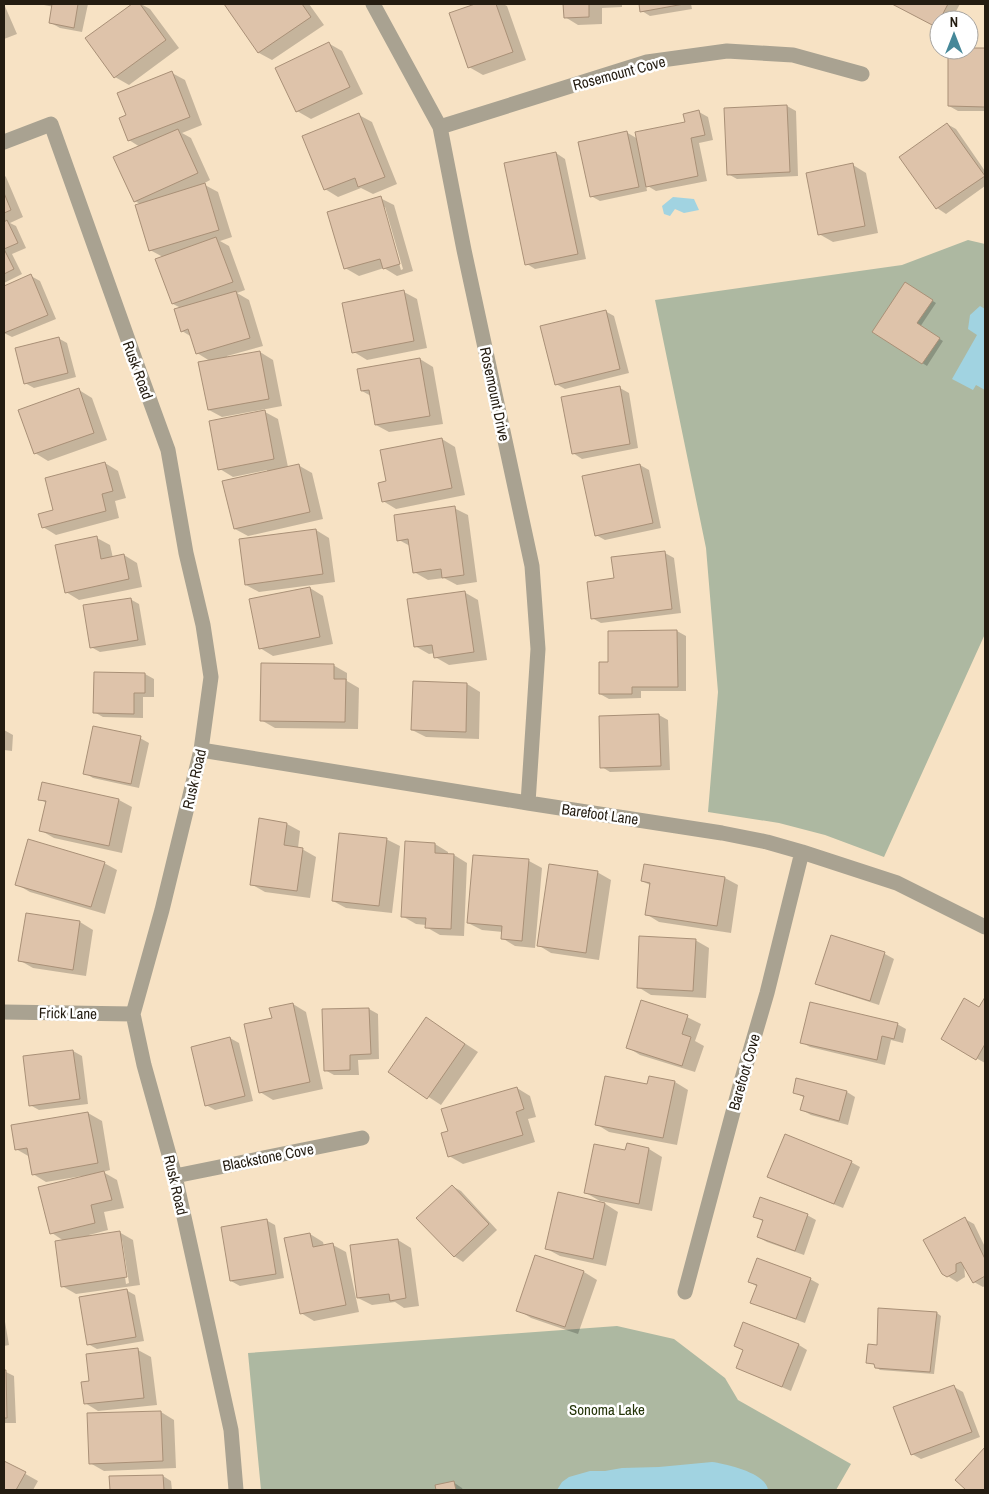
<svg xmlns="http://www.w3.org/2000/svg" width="989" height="1494" font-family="'Archivo Narrow',sans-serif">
<rect width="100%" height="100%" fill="#f7e2c4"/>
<!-- green -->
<path fill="#adb8a1" d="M968 240 985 244V634L884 857 825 835 779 823 708 812 718 692 706 548 655 300 902 265Z
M617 1326 674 1339 725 1378 738 1400 851 1464 836 1490H261L248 1353Z"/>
<!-- water -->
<path fill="#a1d3e1" d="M673 197 694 199 699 210 684 213 675 209 670 216 664 214 662 206Z
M980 306 985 309V390L976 385 973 390 952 379 977 335 968 329 970 315Z
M712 1462C727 1464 766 1473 768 1490H557L562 1482 569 1477 590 1471H605L622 1468 659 1467Z"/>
<!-- shadow -->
<path fill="#0003" fill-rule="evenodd" d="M4 4 17 34 4 39Z
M39 4H88L82 32 60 28 51 23 54 7Z
M134 4H141L150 9 179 48 129 85 115 77 87 38Z
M225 4H309L324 25 272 60 259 53Z
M478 4H503L507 6 526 60 483 75 469 67 450 14Z
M565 4H622V7L602 8V24L578 25 565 17Z
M640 4H691L692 9 650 16 642 11Z
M894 4H960L951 20H939V28Z
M328 43 342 51 363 94 311 119 297 111Z
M969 49H985V111H958L949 106 950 50Z
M172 73 185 80 202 125 182 133 191 138 210 180 203 184 218 192 232 237 220 241 229 246 245 290 237 293 249 300 263 346 227 356V358L260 352 273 360 282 406 222 417 209 410 210 361 197 353 192 337 182 331 181 308 173 304 163 257 150 250 140 204 135 201 140 147 129 140 127 116Z
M787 106 796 111 798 176 737 179 728 174Z
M699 112 708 117 713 140 699 143 707 181 656 191 646 185 647 191 600 201 591 196 626 132 638 139 686 123Z
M359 115 372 122 397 184 373 194 361 188 338 197 325 189Z
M947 124 956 129 985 171V186L946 214 937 208 901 157Z
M556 153 565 159 586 259 535 269 527 264Z
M853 165 866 173 878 233 833 242 819 234Z
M4 175 6 177 23 217 10 223 16 226 26 248 12 254 22 274 4 283Z
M380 198 394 205 413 271 397 276 384 268 359 276 345 268ZM382 207H385L403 269 401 270Z
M31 276 40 281 56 319 12 337 4 333V287Z
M906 284 936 303 920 327 943 341 927 366 874 332Z
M404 292 417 299 427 348 367 360 354 352Z
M605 311 614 316 629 373 565 389 556 384Z
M58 338 67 343 76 377 34 388 25 383Z
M420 359 433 367 443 424 389 432 376 425 371 396 362 391Z
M620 388 629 393 638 448 582 459 573 453Z
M79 390 92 398 107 440 48 461 35 453Z
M265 412 278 419 288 467 298 465 312 473 323 519 248 536 235 529 267 472V470L233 477 220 469Z
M442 439 455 447 465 495 396 509 383 501 387 482Z
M105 463 118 471 126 498 115 501 119 518 56 535 43 527 55 511Z
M640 465 649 470 661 528 605 540 596 535Z
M454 508 468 515 477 582 457 585 444 578 428 580 414 572 410 546 399 540Z
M316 530 329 538 335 582 259 592 246 585Z
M97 538 110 545 113 558 124 555 137 563 142 587 79 600 66 592Z
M665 553 674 558 681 613 601 623 592 618 615 580Z
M310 588 323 596 333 644 273 656 260 648Z
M464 592 478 600 487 660 449 665 435 657V653L429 654 415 646Z
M130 599 139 604 146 645 100 652 91 647Z
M677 631 686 636V691H641V698L609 699 600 694 610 663Z
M333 665 347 673V681L359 688 358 729 275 728 261 720Z
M145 674 154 679V697H143V718L103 717 94 712Z
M414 682 467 684 480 692 479 739 426 737 412 730Z
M659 715 668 720 670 770 610 772 602 767 600 717Z
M4 730 13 735 12 751 4 750Z
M140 738 149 743 139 788 93 778 85 773Z
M40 799 119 800 132 807 122 853 54 838 40 830 46 803Z
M287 824 300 831 298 848 302 849 316 857 310 898 265 892 251 884Z
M386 839 400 846 392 913 346 908 333 901Z
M406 843 435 844 448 852V855H454L467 863 464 936 440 935 426 927V925L416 924 402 916Z
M474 856 529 861 542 868 535 948 515 946 502 938 503 932 482 930 468 923Z
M104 863 117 870 105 914 30 892 16 884Z
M597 872 611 880 599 960 551 953 538 945Z
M725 878 738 885 731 933 659 922 646 914 650 885 642 881Z
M80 922 93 930 86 976 33 968 19 960Z
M832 937 885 954 894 959 879 1005 826 988 817 983Z
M695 940 709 948 706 998 651 995 638 987Z
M985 1000V1063L942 1039 980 1009Z
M293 1004 306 1012 323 1089 273 1100 260 1092 273 1019Z
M369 1009 378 1014 379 1059 358 1060 359 1075H334L325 1070Z
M687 1017 701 1024 695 1041 704 1046 695 1072 640 1055 627 1047Z
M897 1024 906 1029 903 1043 891 1040 885 1065 810 1047 801 1042Z
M440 1027 478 1052 441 1105 390 1072Z
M230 1038 239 1043 253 1101 215 1110 206 1105 192 1048Z
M73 1051 82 1056 88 1104 39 1110 30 1105Z
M675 1082 688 1090 677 1145 609 1132 596 1124 648 1086Z
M517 1088 530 1096 536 1117 528 1119 535 1142 463 1164 449 1156V1132Z
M794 1092H847L855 1097 848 1125 811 1115 802 1110 805 1098Z
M88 1113 102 1121 110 1170 103 1172 117 1180 124 1208 104 1212 108 1230 89 1235V1237L119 1232 133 1240 140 1285 76 1294 62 1286 64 1241 52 1233 82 1178V1176L46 1182 33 1174 30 1157 16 1149ZM120 1240H122L129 1283 126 1284Z
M649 1149 662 1157 652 1211 600 1201 586 1193 626 1152Z
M851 1162 860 1167 843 1208 778 1182 769 1177Z
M452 1186 461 1191 497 1230 463 1262 454 1256Z
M604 1203 618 1212 606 1266 560 1256 547 1249Z
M807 1215 816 1220 804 1255 767 1242 758 1237 764 1222 754 1216Z
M965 1219 974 1224 985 1247V1286L983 1287 974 1282 964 1265 965 1277 957 1282 943 1273Z
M266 1220 275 1225 284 1278 240 1286 231 1281Z
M310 1234 323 1242 324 1246 333 1245 346 1252 359 1312 314 1321 301 1313Z
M398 1240 411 1248 419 1306 404 1308 395 1302 372 1305 358 1298Z
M584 1272 597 1280 578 1334 531 1318 518 1310Z
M810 1279 819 1284 805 1323 761 1307 752 1302 758 1287 749 1282Z
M126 1290 135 1295 144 1341 97 1349 88 1344Z
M879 1310 937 1313 941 1316 934 1374 880 1370 876 1367V1365L867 1362 879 1346Z
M4 1316 9 1345 4 1346Z
M744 1324 799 1345 807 1350 791 1391 746 1372 737 1367 744 1351 735 1346Z
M138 1350 151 1357 157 1405 98 1411 85 1403 90 1382Z
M4 1371 14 1376 16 1423H4Z
M954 1387 963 1392 980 1437 921 1459 912 1454Z
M161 1412 174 1420 176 1468 104 1471 90 1463Z
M985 1449V1490H968L957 1480Z
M4 1462 38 1481 33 1490H4Z
M163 1476 171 1481 172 1490H111L110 1478Z
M453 1482 462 1488 463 1490H437V1486Z"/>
<!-- building -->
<path fill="#dec3aa" stroke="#a99077" d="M52 4H78L74 28 49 23Z
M132 4H140L166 40 114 78 85 38Z
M224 4H302L311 17 258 53Z
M475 4H496L513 52 468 68 449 13Z
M563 4H589V17L564 18Z
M639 4H684L640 12Z
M892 4H948L936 27Z
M329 42 350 87 296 112 275 68Z
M969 48H985V107L948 106V50H969Z
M172 71 190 117 128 141 119 118 126 115 117 93Z
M787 105 790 172 727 175 724 108Z
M699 110 705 135 691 138 698 176 646 187 635 132 685 122 683 114Z
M359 113 385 177 358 187 355 178 324 190 302 136Z
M947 123 985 176 936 209 899 157Z
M178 129 198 173 134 202 113 157Z
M627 131 639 187 590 197 578 142Z
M556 152 578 254 525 265 504 163Z
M853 163 865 226 818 235 806 173Z
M205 183 219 230 149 251 135 205Z
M4 193 11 210 4 213Z
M381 196 400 264 383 269 380 259 344 269 327 212Z
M7 220 18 243 4 249 14 269 4 274V222Z
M216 237 233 282 172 304 155 259Z
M31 274 48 315 4 333V286Z
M905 282 933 300 917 323 940 338 922 364 872 332Z
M404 290 414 341 352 353 342 303Z
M236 291 250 338 196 354 188 329 181 332 174 309Z
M606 310 620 369 555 385 540 326Z
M59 337 68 373 24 384 15 348Z
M260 351 269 399 208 410 198 362Z
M420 358 430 416 375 425 369 390 361 391 357 369Z
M620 386 630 444 572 454 561 397Z
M79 388 94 433 34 454 18 410Z
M265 410 274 459 218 470 209 421Z
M442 438 452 488 382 502 378 483 386 481 380 450Z
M105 462 113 491 102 494 106 511 42 528 38 514 53 510 45 478Z
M299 464 310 512 234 529 222 481Z
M640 464 653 523 595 536 582 476Z
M455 506 464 575 442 578 441 569 413 573 408 539 397 541 394 515Z
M316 529 323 574 245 585 239 539Z
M97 536 101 559 124 554 129 579 65 593 55 545Z
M665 551 672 609 591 619 587 582 614 578 611 557Z
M310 587 320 637 259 649 249 599Z
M465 591 474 652 434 658 432 645 414 647 407 599Z
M131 598 138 640 90 648 83 605Z
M677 630 678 687H632V694H599V662H608V631Z
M261 663 334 664V679H346L345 722 260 721Z
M94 672 145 673V693H134V714L93 713Z
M413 681 467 683 466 732 411 730Z
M659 714 661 766 600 768 599 716Z
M93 726 141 736 131 784 83 774Z
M42 782 119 799 109 846 39 831 46 801 38 800Z
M259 818 287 823 284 845 303 848 297 891 250 885Z
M339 833 387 838 379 906 332 901Z
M28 839 105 862 91 907 15 885Z
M405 841 435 843V853L454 854 451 929 425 928 426 918 401 917Z
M473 855 529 859 522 941 501 939 502 926 467 923Z
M549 864 598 871 586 953 537 946Z
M644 864 725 877 717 926 645 915 650 883 641 881Z
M26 913 80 921 73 970 18 961Z
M831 935 885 952 870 1001 815 984Z
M639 936 696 939 693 991 637 988Z
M985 997V1044L976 1060 941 1039 964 998 979 1007Z
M641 1000 688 1015 682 1034 691 1037 682 1066 626 1048Z
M810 1002 898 1023 894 1039 882 1036 877 1060 800 1043Z
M293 1003 310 1082 259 1093 244 1024 272 1018 269 1008Z
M369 1008 371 1054 350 1055V1070L324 1071 322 1009Z
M426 1017 465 1044 427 1099 388 1072Z
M230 1037 245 1096 205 1106 191 1047Z
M73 1050 80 1099 29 1106 23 1056Z
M605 1076 647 1084 649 1076 675 1081 663 1138 595 1125Z
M796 1078 847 1091 839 1121 800 1110 804 1096 793 1093Z
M517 1087 524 1109 516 1112 523 1135 448 1157 441 1133 448 1131 441 1109Z
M88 1112 98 1163 32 1175 27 1148 15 1150 11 1125Z
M785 1134 852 1161 834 1204 767 1177Z
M627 1143 649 1148 639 1204 584 1193 594 1144 625 1150Z
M104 1171 112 1200 91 1205 95 1223 50 1234 38 1187Z
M452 1185 489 1224 454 1257 416 1218Z
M558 1192 605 1203 593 1259 545 1249Z
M760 1197 808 1214 795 1251 757 1237 763 1220 753 1217Z
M965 1217 985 1259V1276L973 1283 961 1262 956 1264V1272L947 1277 942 1274 923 1240Z
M267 1219 276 1274 230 1281 221 1227Z
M120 1231 127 1277 61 1287 55 1241Z
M310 1233 313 1247 333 1243 346 1305 300 1314 284 1238Z
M398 1239 406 1298 390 1301 389 1294 357 1298 350 1245Z
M535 1255 584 1271 565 1327 516 1311Z
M757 1258 811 1278 796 1319 750 1303 757 1285 748 1282Z
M127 1289 136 1337 87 1345 79 1297Z
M878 1308 937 1312 930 1372 875 1368 874 1364 866 1363 868 1344 877 1345Z
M743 1322 799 1344 782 1387 736 1368 743 1350 734 1346Z
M138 1348 144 1398 84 1404 81 1382 89 1381 86 1354Z
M4 1370H6L7 1418H4Z
M954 1385 972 1432 911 1455 893 1407Z
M161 1411 163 1461 89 1464 87 1413Z
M985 1447V1490H966L955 1480Z
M4 1461 26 1472 16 1490H4Z
M163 1475 164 1490H110L109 1476Z
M454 1481 456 1490H436L435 1485Z"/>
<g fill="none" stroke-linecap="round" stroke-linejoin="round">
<!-- minor -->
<path stroke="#a9a291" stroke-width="15" d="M373 4 440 127 464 250 532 566 538 649 528 803
M440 127 647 62 727 51 793 55 862 74
M4 142 51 124 137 365 168 450 186 553 203 625 211 677 201 750 162 910 133 1014 144 1065 175 1176 231 1430 236 1490
M201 750 528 803 722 833 767 842 802 852 897 883 985 927
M4 1012 133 1014
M175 1176 362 1138
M685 1292 741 1082 767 993 802 852"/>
</g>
<g text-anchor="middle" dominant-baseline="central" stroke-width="5" stroke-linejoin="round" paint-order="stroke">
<!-- street labels -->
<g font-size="15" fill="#241c11" stroke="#fff">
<text transform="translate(619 73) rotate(-15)">Rosemount Cove</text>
<text transform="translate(138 370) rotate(70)">Rusk Road</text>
<text transform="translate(495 394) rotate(78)">Rosemount Drive</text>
<text transform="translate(194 779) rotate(-77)">Rusk Road</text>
<text transform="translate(600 814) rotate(8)">Barefoot Lane</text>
<text transform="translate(68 1013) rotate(1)">Frick Lane</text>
<text transform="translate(744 1072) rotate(-74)">Barefoot Cove</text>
<text transform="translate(268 1157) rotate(-11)">Blackstone Cove</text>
<text transform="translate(176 1185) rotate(77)">Rusk Road</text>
</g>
<!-- park labels -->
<g font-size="15" fill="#243409" stroke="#fff">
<text x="607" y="1409">Sonoma Lake</text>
</g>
</g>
<!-- border -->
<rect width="989" height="1494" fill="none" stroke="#241c11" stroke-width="10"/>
<!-- north arrow -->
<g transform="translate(954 35)"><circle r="24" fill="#ffffff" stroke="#a7a4a0"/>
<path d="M0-4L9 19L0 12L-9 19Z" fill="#468899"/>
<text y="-8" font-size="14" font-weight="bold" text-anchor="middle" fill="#241c11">N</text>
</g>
</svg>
